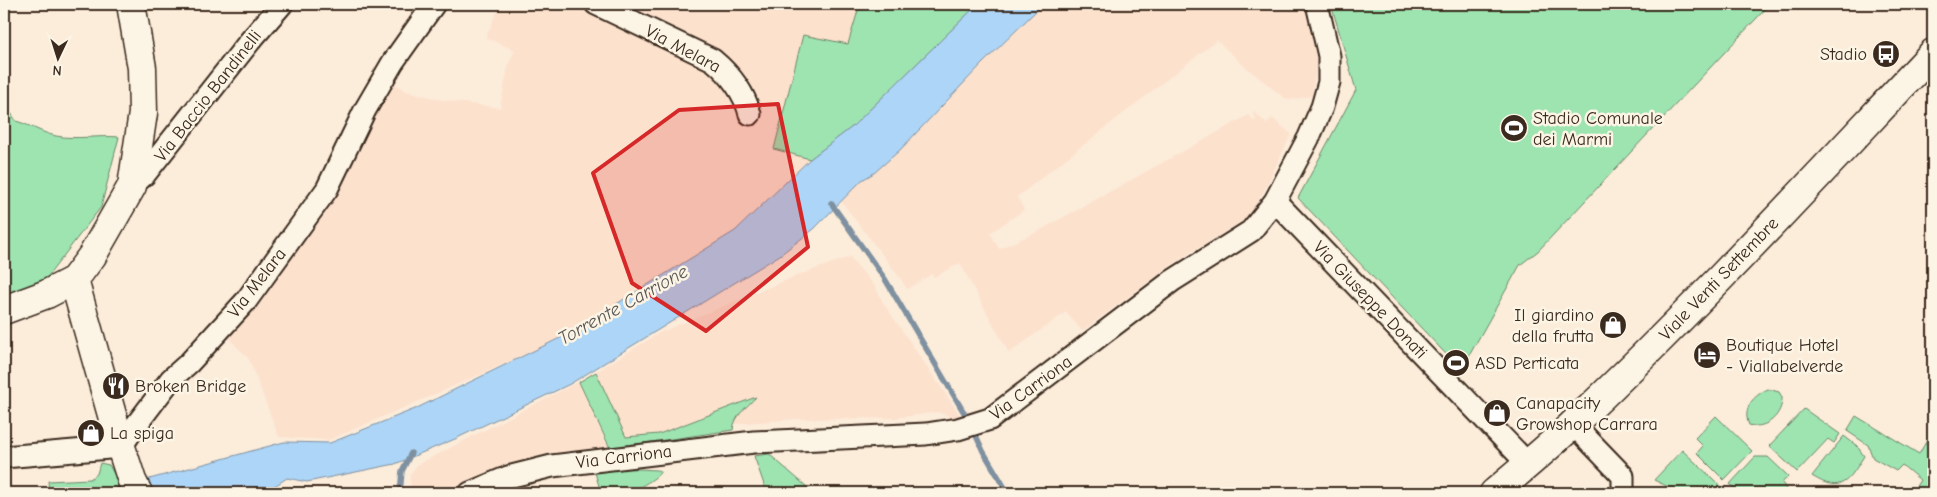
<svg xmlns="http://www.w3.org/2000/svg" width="1937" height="497" font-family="'Comic Neue',sans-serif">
<rect width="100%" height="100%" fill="#fcecda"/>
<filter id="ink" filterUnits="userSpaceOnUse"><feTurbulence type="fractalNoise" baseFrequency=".02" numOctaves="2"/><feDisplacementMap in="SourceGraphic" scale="10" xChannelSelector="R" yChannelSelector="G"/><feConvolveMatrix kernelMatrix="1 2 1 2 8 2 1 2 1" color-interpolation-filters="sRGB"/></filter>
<g filter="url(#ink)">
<!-- built -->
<path fill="#fce1cd" d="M500 4H860L848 45 803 35 774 149 810 159 736 233 569 336 329 440 279 437 249 359 222 331 316 210 386 78 406 91 442 100 500 108 509 63 515 50 486 38Z
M1043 4H1304L1317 61 1312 96 1289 100 1282 96 1243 65 1217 40 1017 197 1024 210 990 233 999 249 1037 232 1249 115 1254 121 1257 119 1252 113 1254 112 1267 124 1272 118 1291 134 1266 187 1254 208 1244 220 1174 263 1082 331 1066 312 1009 353 960 263 934 277 932 274 907 289 901 279 841 201 862 180 874 173 900 150 981 65Z
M850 257 876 288 882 301 961 417 956 419 938 412 894 418 795 419 733 424 738 416 755 397 659 434 625 437 596 372 661 332 799 275Z
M578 382 609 449 515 464 482 476 450 493H411L410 475 417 465Z"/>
<!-- green -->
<path fill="#9de4b1" stroke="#6c8768" d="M860 4H978L852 127 810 159 774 149 803 35 848 44Z
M1331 4H1770L1538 251 1520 265 1461 370 1298 198 1356 90Z
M11 113 16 121C30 125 42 133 56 136 77 140 99 135 119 137L101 207 45 280 4 297V147Z
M596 372 626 437 659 434 756 397C747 407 734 416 733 430L610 448 579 382Z
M1768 389 1779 392 1782 397C1783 415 1766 430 1749 425 1742 408 1753 396 1768 389Z
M1804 409 1840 434 1834 443 1828 439 1797 472 1769 446Z
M1716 416 1752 451 1724 480 1697 453 1703 446 1695 438Z
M1856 416 1919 454 1933 430V493H1912L1920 480 1902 465 1896 471 1873 458 1868 445 1847 431Z
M1844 436 1857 446 1864 456C1849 480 1842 495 1812 476Z
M1682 450 1728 493H1681L1654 480Z
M769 454 814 493H767L754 456Z
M1755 457H1768L1788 476 1782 483 1786 488 1782 493H1739L1730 484Z
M100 463 109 465 121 486 103 493H49L48 481 90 479 97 474Z
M619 468 657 470 661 471C657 479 634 491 624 493 617 495 608 493 601 493L594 469Z"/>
<!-- water -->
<path fill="#add5f7" stroke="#7f91a0" d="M978 4H1043L981 65 900 150 874 173 862 180 814 229 780 255 570 384 455 439 395 464 307 482 287 478 273 487H241L235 493H115L146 480 284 442 330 443 415 409 566 335 735 231 810 159 852 127Z"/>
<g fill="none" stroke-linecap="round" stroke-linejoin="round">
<!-- stream -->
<path stroke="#7f91a0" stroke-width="5.5" d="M831 203 885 279 969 421
M973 429 983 451 1008 493
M400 493 402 471 411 453
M1258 493H1260"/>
<!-- minor casing -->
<g stroke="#3b2a1e" stroke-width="25">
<path id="minor" d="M596 4 713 60C731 75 744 92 750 114
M132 186 145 174 250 41 282 4
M1275 201 1528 464
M1573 424 1623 476V493
M4 457 121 447 133 429 171 379 189 363 246 301 327 189 365 110 393 62 434 4
M470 493 508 477 552 466 754 442 926 434 958 429 990 419 1172 281 1251 231 1275 201 1309 137 1322 107 1329 82V56L1317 4"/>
</g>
<!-- secondary casing -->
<g stroke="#3b2a1e" stroke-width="31">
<path id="secondary" d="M74 280 121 447 132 481 138 493
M4 310 47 294 74 280 92 256 132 186 143 113 142 68 131 4
M1494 493C1521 470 1548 448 1574 423 1699 305 1815 178 1933 53"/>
</g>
<!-- minor -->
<use href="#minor" stroke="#fcf5e5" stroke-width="21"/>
<!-- secondary -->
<use href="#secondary" stroke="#fcf5e5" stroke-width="28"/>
</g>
</g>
<!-- marked area -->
<path fill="#d62828" fill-opacity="0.2" stroke="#d62828" stroke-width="4" stroke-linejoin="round" d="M778 104 808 247 706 331 632 283 593 173 679 110Z"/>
<!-- icons -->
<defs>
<g id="bus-disc" transform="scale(1.4375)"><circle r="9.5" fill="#3b2a1e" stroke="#fcf5e5"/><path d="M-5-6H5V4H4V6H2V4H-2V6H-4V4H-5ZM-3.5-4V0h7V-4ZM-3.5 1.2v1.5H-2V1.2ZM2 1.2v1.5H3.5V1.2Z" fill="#fff"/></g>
<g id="stadium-disc" transform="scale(1.4375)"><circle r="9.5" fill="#3b2a1e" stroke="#fcf5e5"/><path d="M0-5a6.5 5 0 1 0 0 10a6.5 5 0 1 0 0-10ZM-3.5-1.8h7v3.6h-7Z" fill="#fff"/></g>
<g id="shop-disc" transform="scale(1.4375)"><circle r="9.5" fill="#3b2a1e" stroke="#fcf5e5"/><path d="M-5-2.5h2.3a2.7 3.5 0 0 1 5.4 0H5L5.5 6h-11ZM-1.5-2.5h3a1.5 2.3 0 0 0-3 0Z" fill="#fff"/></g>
<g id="hotel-disc" transform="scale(1.4375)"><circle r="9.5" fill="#3b2a1e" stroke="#fcf5e5"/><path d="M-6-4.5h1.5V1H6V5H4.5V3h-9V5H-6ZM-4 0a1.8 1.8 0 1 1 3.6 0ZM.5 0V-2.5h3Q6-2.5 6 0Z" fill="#fff"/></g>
<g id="restaurant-disc" transform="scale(1.4375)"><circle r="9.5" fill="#3b2a1e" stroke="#fcf5e5"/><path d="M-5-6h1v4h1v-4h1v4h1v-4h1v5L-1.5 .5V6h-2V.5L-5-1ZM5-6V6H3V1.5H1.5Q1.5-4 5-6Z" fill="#fff"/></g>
</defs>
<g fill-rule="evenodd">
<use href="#bus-disc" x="1886" y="54"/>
<use href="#stadium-disc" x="1514" y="128"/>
<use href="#shop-disc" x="1613" y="325"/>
<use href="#hotel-disc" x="1707" y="355"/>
<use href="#stadium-disc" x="1456" y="363"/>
<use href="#restaurant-disc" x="116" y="386"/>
<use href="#shop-disc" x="1497" y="413"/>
<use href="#shop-disc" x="91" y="433"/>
</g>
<g text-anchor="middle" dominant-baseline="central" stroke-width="5" stroke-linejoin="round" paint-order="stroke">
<!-- street labels -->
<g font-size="18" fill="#3b2a1e" stroke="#fcf5e5">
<text transform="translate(683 49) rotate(28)">Via Melara</text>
<text transform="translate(208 96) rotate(-52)">Via Baccio Bandinelli</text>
<text transform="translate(1719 279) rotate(-46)">Viale Venti Settembre</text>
<text transform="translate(257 283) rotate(-52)">Via Melara</text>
<text transform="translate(1370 300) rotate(46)">Via Giuseppe Donati</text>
<text transform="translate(1031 388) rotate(-36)">Via Carriona</text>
<text transform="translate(624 457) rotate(-7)">Via Carriona</text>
</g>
<!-- poi labels -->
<g font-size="18" fill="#3b2a1e" stroke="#fcf5e5" text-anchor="start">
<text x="1867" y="54" text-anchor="end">Stadio</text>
<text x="1533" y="118">Stadio Comunale<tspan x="1533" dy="21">dei Marmi</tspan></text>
<text x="1594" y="315" text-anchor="end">Il giardino<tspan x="1594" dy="21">della frutta</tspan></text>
<text x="1726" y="345">Boutique Hotel<tspan x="1726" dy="21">- Viallabelverde</tspan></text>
<text x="1475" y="363">ASD Perticata</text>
<text x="135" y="386">Broken Bridge</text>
<text x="1516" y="403">Canapacity<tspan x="1516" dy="21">Growshop Carrara</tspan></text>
<text x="110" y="433">La spiga</text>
</g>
<!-- water labels -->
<g font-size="19" font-style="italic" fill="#585554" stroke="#fcf5e5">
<text transform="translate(623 305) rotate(-29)">Torrente Carrione</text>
</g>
</g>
<!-- margin -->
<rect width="1937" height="497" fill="none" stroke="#fcf5e5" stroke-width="20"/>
<rect x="10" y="10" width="1917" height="477" fill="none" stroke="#3b2a1e" stroke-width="2" filter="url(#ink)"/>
<!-- north arrow -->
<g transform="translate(58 58) rotate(184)" stroke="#fcf5e5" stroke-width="4" paint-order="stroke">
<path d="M0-4L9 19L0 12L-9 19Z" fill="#3b2a1e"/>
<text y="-8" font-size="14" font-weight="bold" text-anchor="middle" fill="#3b2a1e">N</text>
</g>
</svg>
